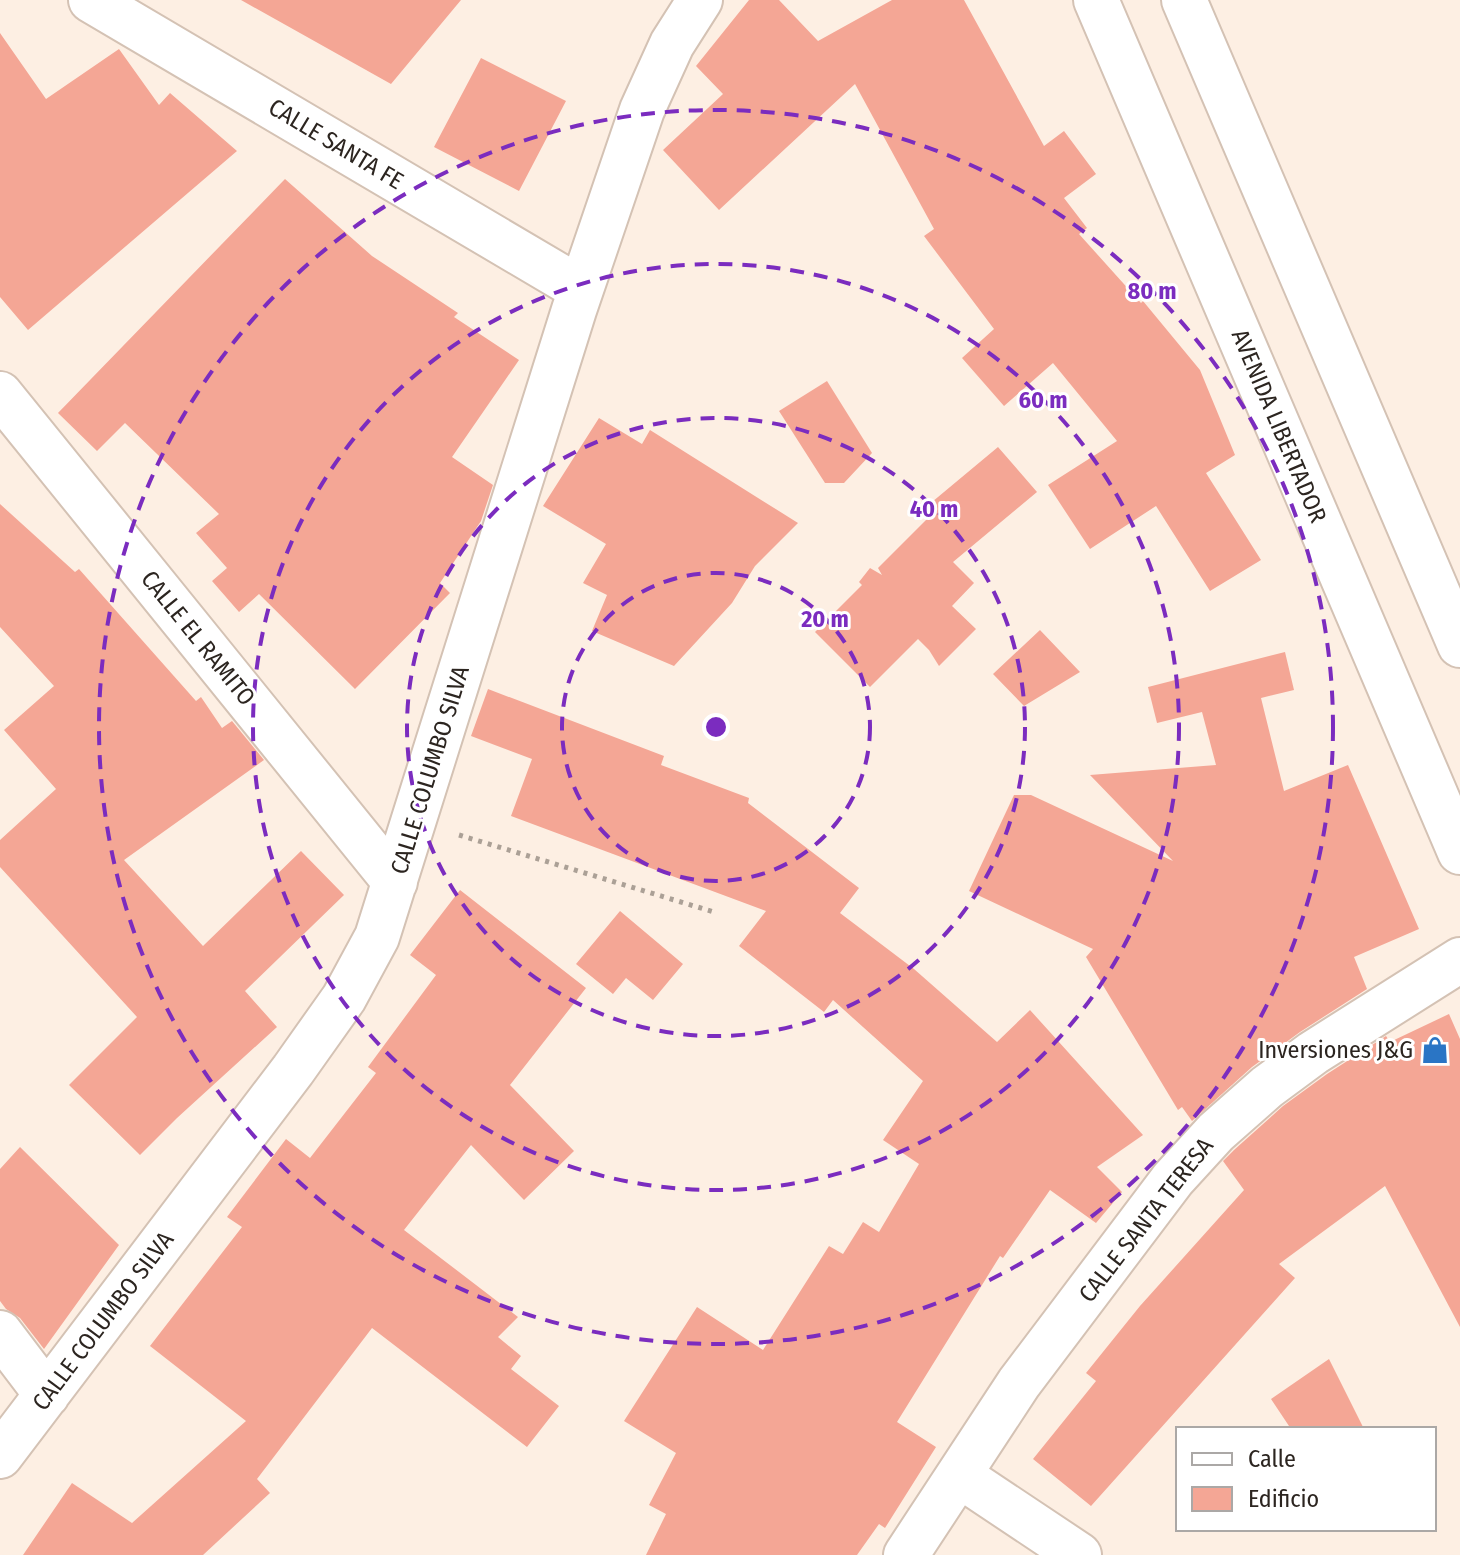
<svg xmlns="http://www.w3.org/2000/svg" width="1460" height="1555" font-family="'Fira Sans Condensed',sans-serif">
<rect width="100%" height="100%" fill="#fdefe3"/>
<!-- building -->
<path fill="#f4a695" d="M241 0H461L391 84Z
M749 0H779L818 41 892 0H964L1044 146 1064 131 1096 174 1064 198 1087 228 1079 234 1141 303 1143 301 1200 370 1235 455 1206 473 1261 560 1210 591 1156 506 1090 549 1048 485 1117 441 1053 363 1004 406 962 358 994 329 924 236 934 229 855 84 719 210 663 150 723 94 696 66Z
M0 33 46 99 119 49 159 105 170 93 237 151 28 330 0 297Z
M481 58 566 101 519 191 434 147Z
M285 179 372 256 458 313 454 317 519 360 452 457 493 485 481 521 440 583 450 593 355 689 259 594 239 612 212 581 227 568 196 533 219 514 125 423 97 451 58 413Z
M827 381 872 453 844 483H825L779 411Z
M599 418 642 444 650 430 798 523 755 566 732 603 674 666 592 631 607 595 583 583 606 544 543 506Z
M998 447 1037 492 953 562 974 583 952 606 976 629 939 666 929 650 918 639 870 687 815 632 862 585 859 582 870 568 882 575 878 568 932 514 926 507Z
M0 504 75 572 79 569 196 701 201 697 222 728 232 721 264 760 124 860 203 946 301 851 344 895 245 991 277 1027 177 1118 140 1155 69 1085 137 1017 0 867V840L56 789 4 730 54 686 0 627Z
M1040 630 1080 672 1024 706 993 674Z
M1285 652 1294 690 1261 698 1284 791 1348 765 1419 929 1354 957 1367 989 1300 1032 1252 1067 1192 1121 1182 1107 1178 1110 1086 957 1093 949 969 891 1014 795H1031L1173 861 1090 775 1216 765 1202 712 1157 723 1148 687Z
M488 689 664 756 661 765 749 798 748 803 859 888 840 913 914 969 997 1042 1030 1010 1143 1135 1097 1167 1122 1192 1096 1223 1050 1190 1003 1258 1000 1256 897 1422 936 1447 885 1528 879 1524 857 1555H646L666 1514 649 1505 676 1453 624 1421 697 1307 763 1350 829 1246 843 1254 863 1222 879 1232 919 1164 883 1140 923 1081 833 1000 824 1012 739 946 766 911 511 816 532 759 471 736Z
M460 890 586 988 510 1085 574 1151 524 1200 471 1145 404 1230 518 1317 498 1337 521 1356 511 1369 559 1406 527 1447 372 1328 257 1479 270 1493 203 1555H23L72 1483 132 1523 246 1421 150 1346 242 1227 227 1217 286 1139 310 1158 376 1073 368 1067 436 975 410 955Z
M620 911 683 964 653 1000 626 978 613 994 576 964Z
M1449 1014 1460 1039V1327L1385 1186 1279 1264 1295 1278 1091 1506 1033 1459 1096 1381 1086 1373 1140 1306 1244 1190 1223 1161 1234 1150 1283 1106 1327 1074 1386 1036 1390 1042Z
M20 1147 119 1245 44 1349 20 1318 6 1309 0 1301V1169Z
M1329 1359 1364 1429H1291L1271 1399Z"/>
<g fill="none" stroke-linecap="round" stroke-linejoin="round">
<!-- minor casing -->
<g stroke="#d4c2b4" stroke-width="48">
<path id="minor" d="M91 0 581 289
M0 394 395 882
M0 1333 47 1395
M0 1456 293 1070 344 998 377 937 574 310 642 110 672 44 700 0
M959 1475 1079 1555
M906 1555 1019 1383 1173 1179 1216 1132 1267 1087 1313 1053 1460 960"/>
</g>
<!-- primary casing -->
<g stroke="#d4c2b4" stroke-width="48">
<path id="primary" d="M1096 0 1460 852
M1184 0 1460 645"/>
</g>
<!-- path -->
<path stroke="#aba096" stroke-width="5" stroke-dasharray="4 6" stroke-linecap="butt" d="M459 835 714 912"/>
<!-- minor -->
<use href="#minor" stroke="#fff" stroke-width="44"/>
<!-- primary -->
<use href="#primary" stroke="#fff" stroke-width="44"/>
</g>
<!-- distance rings -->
<g fill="none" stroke="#7b2cbf" stroke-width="4" stroke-dasharray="14 10">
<circle cx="716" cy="727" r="154"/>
<circle cx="716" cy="727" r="309"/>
<circle cx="716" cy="727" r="463"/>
<circle cx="716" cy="727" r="617"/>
</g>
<!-- icons -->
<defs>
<g id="shop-bare" transform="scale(2.16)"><path d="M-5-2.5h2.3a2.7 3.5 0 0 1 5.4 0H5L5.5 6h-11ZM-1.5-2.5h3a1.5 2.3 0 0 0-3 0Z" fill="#2a75c5" stroke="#fff" stroke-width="2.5" paint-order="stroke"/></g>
</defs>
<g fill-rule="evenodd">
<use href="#shop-bare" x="1435" y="1050"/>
</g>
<g text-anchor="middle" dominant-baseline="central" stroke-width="6" stroke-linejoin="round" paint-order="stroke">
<!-- street labels -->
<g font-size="24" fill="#2c2520" stroke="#fff">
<text transform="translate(336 144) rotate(31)">CALLE SANTA FE</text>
<text transform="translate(1279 426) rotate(67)">AVENIDA LIBERTADOR</text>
<text transform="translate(198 638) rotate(51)">CALLE EL RAMITO</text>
<text transform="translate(430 770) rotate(-73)">CALLE COLUMBO SILVA</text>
<text transform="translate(1146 1220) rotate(-52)">CALLE SANTA TERESA</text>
<text transform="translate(103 1321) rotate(-53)">CALLE COLUMBO SILVA</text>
</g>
<!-- poi labels -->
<g font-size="24" fill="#2c2520" stroke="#fff" text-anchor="end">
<text x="1413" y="1050">Inversiones J&amp;G</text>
</g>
</g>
<circle cx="716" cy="727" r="12" fill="#7b2cbf" stroke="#fff" stroke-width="4"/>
<g font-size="24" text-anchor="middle" font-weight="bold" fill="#7b2cbf" stroke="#fff" stroke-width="6" stroke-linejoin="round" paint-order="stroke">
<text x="1152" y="299">80 m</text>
<text x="1043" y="408">60 m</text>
<text x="934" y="517">40 m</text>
<text x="825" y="627">20 m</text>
</g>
<!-- legend -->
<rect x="1176" y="1427" width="260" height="104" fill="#ffffff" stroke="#aba8a6" stroke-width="2"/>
<rect x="1192" y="1453" width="40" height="12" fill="#ffffff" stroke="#aba8a6" stroke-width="2"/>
<text x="1248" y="1467" font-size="24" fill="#2c2520">Calle</text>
<rect x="1192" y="1487" width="40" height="24" fill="#f4a695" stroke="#aba8a6" stroke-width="2"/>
<text x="1248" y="1507" font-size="24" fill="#2c2520">Edificio</text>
</svg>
